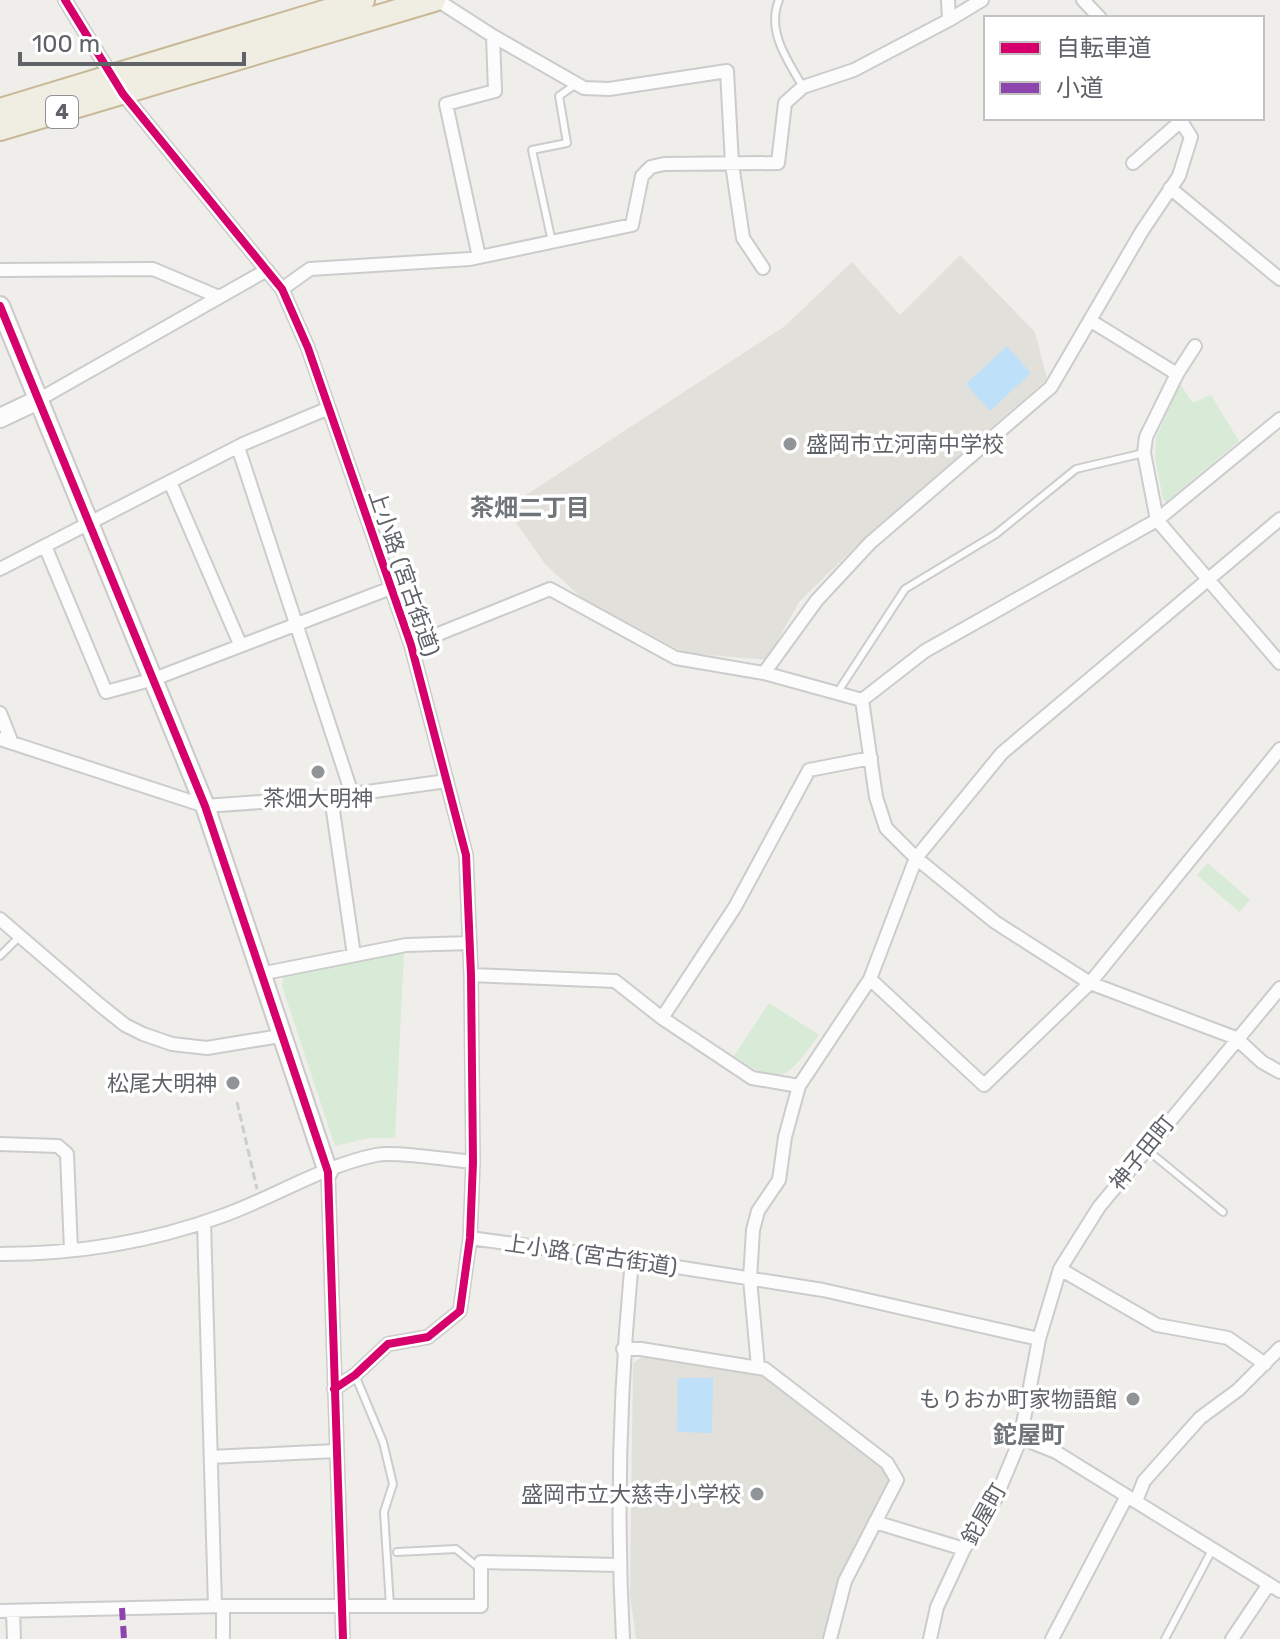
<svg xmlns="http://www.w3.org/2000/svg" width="1280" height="1639" font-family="Rubik,'Noto Sans JP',sans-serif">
<rect width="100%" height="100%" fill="#efeeea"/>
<!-- education -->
<path fill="#e2e0da" d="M960 255 1035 332 1047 379 855 547 799 602 767 660 685 653 582 598 545 564 506 508 785 326 852 262 900 315Z
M642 1357 764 1376 879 1462 890 1480 838 1580 825 1639H636L630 1595 633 1363Z"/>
<!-- green -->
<path fill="#d8ebd6" d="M1180 384 1193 403 1211 395 1239 441 1166 502 1163 499 1155 457 1156 438Z
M1208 863 1250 900 1239 912 1197 875Z
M404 952 395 1138H369L335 1146 282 986 284 974Z
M769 1003 819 1035C787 1077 783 1090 734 1056Z"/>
<!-- water -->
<path fill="#bfe0f9" d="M1007 346 1031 373 990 411 966 384Z
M678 1378H713L712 1433 677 1432Z"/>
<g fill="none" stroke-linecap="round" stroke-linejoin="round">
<!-- lane casing -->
<g stroke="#cbcccc" stroke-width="10">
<path id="lane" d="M779 0C766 31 788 61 803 87
M552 242 532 150 567 143 559 96 576 84
M837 693 905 589 996 534 1076 469 1144 453
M0 956 20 936
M1146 1149 1223 1212
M355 1375 383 1442 393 1484 384 1512 390 1606
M397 1552 456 1549 479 1568
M1165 1639 1212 1550"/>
</g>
<!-- street casing -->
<g stroke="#cbcccc" stroke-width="16">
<path id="street" d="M65 0 123 94 282 289 308 348 411 645 466 855 471 975 473 1162 470 1238 460 1311 428 1337 388 1344 355 1375 334 1389
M437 0 493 36 584 88 609 89 727 71 732 164 743 238 763 268
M948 0 949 20
M1083 0 1100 18
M1133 163 1181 121
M1170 188 1280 279
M479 257 446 104 495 91 493 36
M0 270 153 269 219 297
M282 289 310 269 470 259 632 225 642 176 651 167 664 164 778 163 785 103 803 87 854 70 949 20 982 0
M1091 321 1177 374 1146 437 1144 453 1157 520 1280 663
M1177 374 1195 346
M38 400 267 270
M238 447 352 794
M170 482 240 644
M45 546 106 692 154 679 391 588
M0 569 243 444 329 408
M411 645 550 589 676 658 764 673 862 700
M764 673 817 600 870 543 1051 387 1142 231 1179 176 1191 137 1179 118
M862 700 876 797 886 828 916 858 995 922 1090 983 1236 1038 1262 1062 1280 1072
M862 700 925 651 1157 520 1280 419
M0 713 12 743
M0 739 205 806 331 797 447 781
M331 797 354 955
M0 919 100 1005 125 1025 143 1034 172 1044 207 1048 280 1036
M260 974 406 945 470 943
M471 975 615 981 662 1018 752 1078 799 1086 870 979 916 858 1002 753 1280 519
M870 979 984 1085 1090 983 1280 749
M662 1018 735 907 809 770 871 758
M0 1144 58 1146 67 1154 71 1250
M328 1172 343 1639
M204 1222 215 1606
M470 1238 632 1260 823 1290 1039 1339
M0 1254C76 1254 151 1242 222 1216 273 1198 322 1166 376 1155 396 1151 450 1160 473 1162
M1060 1269 1157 1325 1228 1338 1265 1364
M623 1349H641L765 1369 887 1463 897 1480 845 1581 830 1639
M758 1367 750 1279 753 1230 758 1211 779 1180 785 1137 799 1086
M1021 1438 1056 1452 1280 1591
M211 1457 336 1451
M1136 1501 1144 1481 1200 1418 1238 1390 1280 1348
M875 1522 964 1549
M223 1606V1639
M0 1611 223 1606H481V1562L619 1565
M13 1611 14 1639
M623 1639C616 1513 620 1385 632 1260
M930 1639 937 1607 964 1549 995 1500 1020 1440 1039 1339 1060 1269 1099 1207 1280 988
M1052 1639 1127 1496
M1232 1639 1269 1584"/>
</g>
<!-- secondary casing -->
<g stroke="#cacacb" stroke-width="22">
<path id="secondary" d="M0 306 205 806 328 1172
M0 418 38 400"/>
</g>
<!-- highway casing -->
<g stroke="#c8b996" stroke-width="26">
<path id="highway" d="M0 110 363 0
M0 129 434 0"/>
</g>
<!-- path -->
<path stroke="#cacfcc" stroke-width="3" stroke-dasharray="8 4" stroke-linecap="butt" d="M237 1102 257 1189"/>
<!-- lane -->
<use href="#lane" stroke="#fdfcfc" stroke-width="6"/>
<!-- street -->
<use href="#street" stroke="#fdfcfc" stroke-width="12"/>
<!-- secondary -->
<use href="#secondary" stroke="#fdfcfc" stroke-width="18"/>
<!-- highway -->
<use href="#highway" stroke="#f0ede3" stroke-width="22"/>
<!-- quiet -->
<path stroke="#8e44ad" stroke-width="6" stroke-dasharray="12 6" stroke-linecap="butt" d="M122 1608 124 1639"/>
<!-- cycleway casing -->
<g stroke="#fff" stroke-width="13">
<path id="cycleway" d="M65 0 123 94 282 289 308 348 411 645 466 855 471 975 473 1162 470 1238 460 1311 428 1337 388 1344 355 1375 334 1389
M0 306 205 806 328 1172 343 1639"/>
</g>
<!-- cycleway -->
<use href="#cycleway" stroke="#d6006c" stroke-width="8"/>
</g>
<!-- markers -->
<g fill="#919496" stroke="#fff" stroke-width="3">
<circle cx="790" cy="444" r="8"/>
<circle cx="318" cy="772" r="8"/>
<circle cx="233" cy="1083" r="8"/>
<circle cx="1133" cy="1399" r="8"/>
<circle cx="757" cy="1494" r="8"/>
</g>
<g text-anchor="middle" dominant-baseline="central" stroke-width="7" stroke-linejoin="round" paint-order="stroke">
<!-- shield labels -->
<rect fill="#fff" stroke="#8f9295" stroke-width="2" x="46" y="96" width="32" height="32" rx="6"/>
<g font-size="20" font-weight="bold" fill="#5f6368">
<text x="62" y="112">4</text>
</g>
<!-- poi labels -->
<g font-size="22" fill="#5f6368" stroke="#fff" text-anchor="end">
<text x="806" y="444" text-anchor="start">盛岡市立河南中学校</text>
<text x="318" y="798" text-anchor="middle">茶畑大明神</text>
<text x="217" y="1083">松尾大明神</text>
<text x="1117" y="1399">もりおか町家物語館</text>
<text x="741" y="1494">盛岡市立大慈寺小学校</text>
</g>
<!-- street labels -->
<g font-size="22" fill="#5f6368" stroke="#fff">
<text transform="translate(404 573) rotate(71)">上小路 (宮古街道)</text>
<text transform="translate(1142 1153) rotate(-51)">神子田町</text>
<text transform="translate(591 1255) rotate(8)">上小路 (宮古街道)</text>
<text transform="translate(984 1514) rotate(-61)">鉈屋町</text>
</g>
<!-- neighbourhood labels -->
<g font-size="24" font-weight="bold" fill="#70757a" stroke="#fff">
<text x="530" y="508">茶畑二丁目</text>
<text x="1029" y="1435">鉈屋町</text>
</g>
</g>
<!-- legend -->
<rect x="984" y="16" width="280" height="104" fill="#ffffff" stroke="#bfc1c3" stroke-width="2"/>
<rect x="1000" y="42" width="40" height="12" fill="#d6006c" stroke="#bfc1c3" stroke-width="2"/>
<text x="1056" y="56" font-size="24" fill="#5f6368">自転車道</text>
<rect x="1000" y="82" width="40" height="12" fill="#8e44ad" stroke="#bfc1c3" stroke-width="2"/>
<text x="1056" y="96" font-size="24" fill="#5f6368">小道</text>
<!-- scale -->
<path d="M20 52v12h224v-12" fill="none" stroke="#5f6368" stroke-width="4"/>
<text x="32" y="52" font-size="24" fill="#5f6368" stroke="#ffffff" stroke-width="6" paint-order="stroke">100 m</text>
</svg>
